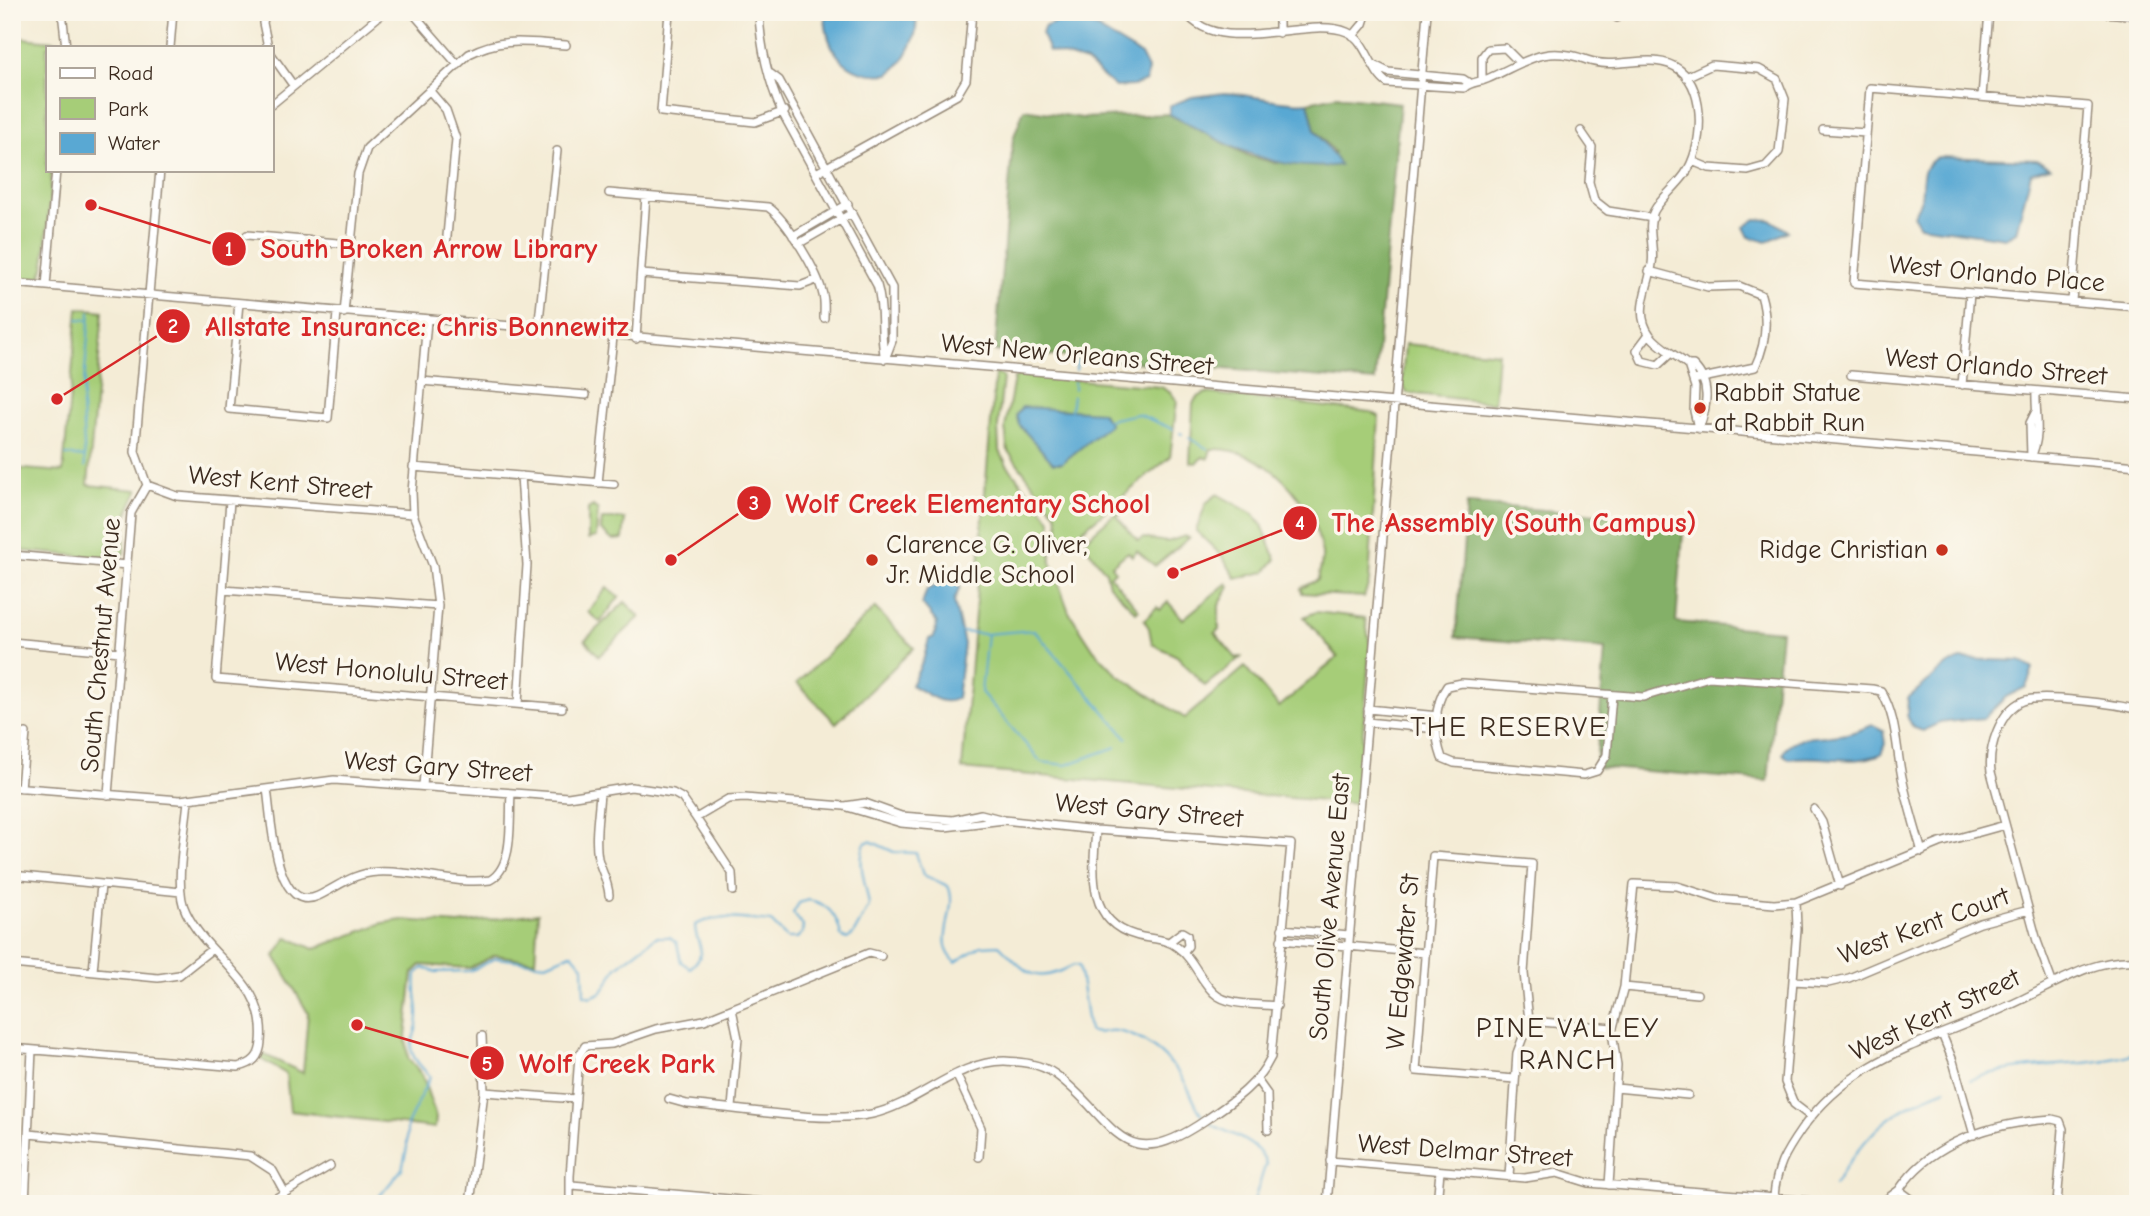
<svg xmlns="http://www.w3.org/2000/svg" width="2150" height="1216" font-family="'Comic Neue',sans-serif">
<rect width="100%" height="100%" fill="#fbf7ec"/>
<filter id="ink" filterUnits="userSpaceOnUse"><feTurbulence type="fractalNoise" baseFrequency=".0143" numOctaves="2"/><feDisplacementMap in="SourceGraphic" scale="14" xChannelSelector="R" yChannelSelector="G"/><feConvolveMatrix kernelMatrix="1 2 1 2 8 2 1 2 1" color-interpolation-filters="sRGB"/></filter>
<filter id="wash" filterUnits="userSpaceOnUse"><feTurbulence type="fractalNoise" baseFrequency=".00686" numOctaves="4" result="noise"/><feDisplacementMap in="SourceGraphic" scale="28" xChannelSelector="R" yChannelSelector="G"/><feGaussianBlur stdDeviation="1.57" result="paint"/><feColorMatrix in="noise" values="0 0 0 0 0 0 0 0 0 0 0 0 0 0 0 0 0 1.4 0 .05"/><feComposite in="paint" operator="in"/></filter>
<g filter="url(#wash)">
<rect width="100%" height="100%" fill="#f4ecd6"/>
<!-- green -->
<path fill="#a6cd78" stroke="#707c4b" stroke-width="2" d="M12 37 62 42V47H47V170H52L44 268 41 276 33 280 12 278Z
M78 308 103 311 88 485 138 490 127 515 124 553 117 559 12 550V468L63 472Z
M1405 344 1498 353 1494 403 1407 393 1402 384Z
M995 373 1003 377 998 427 999 449 1007 465 1051 520V562L1069 612 1094 650 1118 675 1185 718 1245 667 1279 707 1338 657 1304 617 1316 612 1365 618 1370 645 1357 804 962 769Z
M1021 375 1161 387 1171 393 1177 401 1170 457 1062 547 1057 515 1008 451 1005 428 1014 378Z
M1206 393 1371 412 1379 416 1369 582 1364 597 1302 593 1301 588 1318 580C1319 572 1323 562 1322 554 1315 502 1265 446 1211 449L1208 459 1203 457 1196 463 1190 462 1193 404 1196 398Z
M1217 494 1253 514 1262 525 1276 559 1265 572 1236 578 1221 555 1196 531 1206 503Z
M593 506 598 510 596 537 588 539V509Z
M1119 510 1121 513 1117 517 1138 541 1143 538 1167 542 1185 536 1189 538 1155 566 1137 551 1132 556 1128 552 1111 566 1115 571 1110 576 1139 610 1136 612 1109 585 1106 572 1085 545 1087 538Z
M602 519H625L623 539 612 540 601 530Z
M1227 583 1229 587 1219 605V629L1215 633 1236 658 1243 656 1205 686 1177 656 1152 644 1149 628 1144 620 1157 607 1160 610 1168 602 1183 619Z
M607 588 619 597 600 622 588 612Z
M625 602 640 617 599 656 585 640Z
M875 608 914 648 836 723 797 683Z
M538 913 535 961 495 955 470 968 421 965 413 973 406 1036 408 1058 422 1075 436 1117 435 1128 290 1111 286 1074 261 1059 263 1054 303 1073 308 1013 275 956 287 937 314 949 383 923 402 920 459 924Z"/>
<!-- forest -->
<path fill="#84b068" stroke="#606d43" stroke-width="2" d="M1336 96 1400 103 1375 381 995 351 1013 139 1024 109 1082 118 1169 114 1249 156 1276 163 1334 152 1315 130 1308 102Z
M1467 504 1684 521 1676 622 1781 631 1768 781 1596 767 1605 649 1456 637Z"/>
<!-- water -->
<path fill="#59a8d3" stroke="#4a6978" stroke-width="2" d="M825 12H915C921 35 906 61 889 74 848 78 825 53 825 12Z
M1060 20 1085 21 1141 55 1148 69 1146 81 1133 86 1115 87 1086 62 1049 51 1042 35 1044 27Z
M1224 93C1249 94 1287 105 1308 102L1315 130 1340 165C1275 174 1224 143 1169 114V106L1192 97Z
M1938 157 2037 160 2050 167 2031 173 2016 232 2005 238 1920 226 1913 215C1915 210 1920 204 1921 199 1924 180 1918 168 1938 157Z
M1756 219 1771 220 1788 231 1767 242 1749 237 1744 227Z
M1022 407 1101 412 1110 424 1062 463H1053L1019 425 1016 415Z
M951 580 960 587 954 601 964 644 957 698C942 708 925 692 911 685L923 661 929 639 934 637 937 623 922 604 927 589Z
M1961 659 2020 661 2033 669 2026 687 2006 697 1984 718 1939 723 1923 731 1913 728 1907 715 1908 698 1948 664Z
M1873 725 1883 730 1885 744 1881 754C1850 767 1821 753 1789 759L1783 754C1789 733 1823 738 1840 735 1851 734 1862 729 1873 725Z"/>
<g fill="none" stroke-linecap="round" stroke-linejoin="round">
<!-- stream -->
<path stroke="#59a8d3" stroke-width="2" d="M78 319 89 320
M1076 370 1077 361
M1074 389V382
M1071 410 1073 396
M1108 420 1137 414 1173 429
M1180 433 1182 434
M1189 438 1208 449
M66 455 84 457
M85 467 82 406 90 312
M962 632 985 634 1034 630 1127 738
M987 634 981 692 1041 762 1066 765 1116 747
M1970 1080C2024 1059 2085 1071 2138 1052
M1211 1124C1228 1133 1260 1143 1266 1163L1253 1204
M1834 1185C1867 1133 1887 1111 1946 1089
M373 1204 402 1169 407 1148V1125L429 1079 430 1076C396 1043 419 1046 418 1012 417 998 414 988 416 974L423 968 436 972 470 971 496 958 546 964 572 953 583 966 584 995 591 997 602 992 617 967 656 937H670L677 943 681 962 690 968C711 950 695 946 695 925 718 913 746 920 771 922L787 938H797L802 933 803 926 793 913 799 903 808 900C828 903 838 917 841 936L847 939 853 935 869 906C867 885 856 865 865 843L870 841 894 852 916 853 923 875 948 886C960 910 931 943 956 962L981 946 999 945C1028 974 1034 986 1074 965L1079 966 1089 1031C1100 1036 1106 1029 1116 1031 1142 1035 1166 1055 1181 1076 1190 1088 1193 1103 1202 1115"/>
</g>
</g>
<g filter="url(#ink)">
<g fill="none" stroke-linecap="round" stroke-linejoin="round">
<!-- minor casing -->
<g stroke="#988b7a" stroke-width="10">
<path id="minor" d="M62 12 66 47
M265 12 263 23 268 47
M412 12 458 65
M669 12 661 112 755 122 785 111
M759 12C760 46 769 83 782 112L877 285C885 310 879 334 885 359
M1185 12C1220 59 1306 15 1347 32 1367 40 1370 71 1387 83L1464 88C1471 81 1478 83 1487 79 1526 62 1543 44 1587 60 1617 71 1654 50 1680 70 1707 91 1703 149 1685 174 1676 187 1661 198 1654 211 1646 227 1655 247 1652 264 1649 289 1633 311 1650 335 1660 348 1676 355 1688 365H1693C1712 383 1707 407 1699 429
M2095 12 2138 16
M1617 18V12
M1279 33V12
M1353 36 1363 24 1367 12
M170 47 173 12
M271 54 293 85
M1372 64 1388 72 1463 79 1469 83
M771 74 779 80 892 288V341L885 359
M1686 77 1712 65 1759 69 1777 79 1785 99 1779 152 1766 166 1748 171 1709 168 1692 161
M1482 81V57L1488 49 1505 48 1520 63
M429 90 446 110 456 139 446 247
M1982 96 1989 12
M271 105 384 12
M1823 130 1866 133
M1581 131 1592 147 1589 182 1594 200 1608 211 1653 218
M816 173 957 95 966 80 972 12
M609 193 768 207C787 220 818 272 823 295 825 302 824 311 824 318
M247 235 349 244
M793 236 848 204
M798 244 852 213
M1649 271 1708 287 1739 286 1761 295C1768 319 1766 344 1755 367L1693 380
M641 274 800 286 816 280
M12 283 2138 466
M46 286 56 170
M2072 301 2088 106 1870 88 1854 283 2138 307
M239 303 229 409 328 418 337 313
M344 313 358 174 367 148 469 54C503 36 530 43 566 45
M538 330 557 151
M1649 334 1637 350 1642 361 1658 365 1671 353
M636 339 646 196
M1688 365 1695 387 1694 411 1698 428
M1851 375 2138 399
M421 381 586 395
M1962 385 1970 293
M2031 456 2030 423 2035 413
M2031 457C2042 434 2035 415 2036 391
M413 467 614 484
M598 483 613 337
M147 485 177 496 413 514
M230 501 216 679 562 708
M12 555 127 565
M223 590 438 606
M12 642 120 652
M1612 695 1607 755 1597 771 1584 775 1454 763 1442 758C1434 736 1433 705 1447 686L1462 683 1643 697 1709 677 1872 689 1881 691C1897 718 1896 748 1902 777 1907 802 1915 827 1922 852
M518 704 527 565 521 476
M1368 709 1438 716
M1367 722 1437 729
M423 786 438 606 433 566 413 514 412 492 427 321
M12 787 180 800 334 780 568 797 631 787 673 793 682 798 696 818 728 799 745 798 844 806 901 823 945 827 1004 820 1096 830 1291 844 1271 1057C1257 1086 1233 1101 1207 1119 1119 1181 1116 1118 1055 1074 1040 1063 1021 1062 1004 1061 957 1061 918 1104 872 1114 824 1124 738 1108 687 1104L669 1099
M21 788 26 733
M267 789C271 813 274 916 318 896 339 886 353 873 378 872 414 870 454 885 490 880 515 866 509 819 511 793
M600 792C599 813 594 837 598 858 601 871 608 880 609 895
M108 795 131 513 147 485 135 452 160 170
M845 806 865 803 901 816 953 820 981 814 1004 820
M1814 809 1822 822 1840 886
M696 818 732 873 733 891
M1096 830C1093 870 1086 921 1135 935 1150 940 1164 937 1177 947 1194 959 1199 979 1214 993 1227 1006 1259 1004 1277 1006
M12 875 181 892
M1796 902 1797 929 1785 1082 1794 1104 1811 1117
M1282 929 1349 935
M1281 940 1425 953
M1169 942 1182 932 1187 935 1188 946 1183 952
M12 964 158 978 179 975 212 949
M93 971 101 885
M1793 981 1828 983 1849 978 1980 923 2029 910
M2052 982 2037 941 1991 772C1988 749 1999 711 2023 701 2041 694 2118 704 2138 710
M1624 987 1697 994
M732 1009 738 1038 732 1108
M1529 1021 1613 1028
M1942 1034 1953 1061 1974 1135
M12 1048 238 1067C253 1064 260 1057 261 1042 267 980 210 962 186 912 173 888 186 829 188 800
M957 1076 981 1128 979 1157
M1257 1080 1267 1094 1268 1130
M1616 1088 1688 1095
M484 1092 576 1099
M29 1134 250 1156 273 1171 285 1193
M1330 1161 1525 1178 1557 1173 1589 1183 1848 1204
M1509 1177 1517 1053 1529 1021 1524 973 1532 864 1433 856 1416 1071 1515 1079
M572 1185 785 1204
M1609 1185 1617 1066 1612 1031 1624 987 1634 884 1677 886 1718 899 1774 904 1796 902 1940 843 2005 825
M1899 1190C1933 1140 1994 1123 2052 1119L2060 1121 2063 1129 2057 1204
M1774 1197C1776 1168 1785 1153 1801 1130 1855 1054 1929 1043 2008 1006 2050 988 2090 957 2138 961
M25 1204 32 1050
M266 1204 330 1166
M470 1204 484 1092 482 1036
M570 1204V1176L579 1056 585 1046 612 1044 656 1029 704 1020 869 953 881 956
M1327 1204 1427 12
M1437 1204 1440 1171
M1880 1204 1899 1190 1918 1204"/>
</g>
<!-- minor -->
<use href="#minor" stroke="#fff" stroke-width="7"/>
</g>
</g>
<!-- markers -->
<g fill="#c8321e" stroke="#fbf7ec" stroke-width="2.5">
<circle cx="1700" cy="408" r="7"/>
<circle cx="1942" cy="550" r="7"/>
<circle cx="872" cy="560" r="7"/>
</g>
<g text-anchor="middle" dominant-baseline="central" stroke-width="7" stroke-linejoin="round" paint-order="stroke">
<!-- street labels -->
<g font-size="26" fill="#3b2a1e" stroke="#fbf7ec">
<text transform="translate(1997 274) rotate(5)">West Orlando Place</text>
<text transform="translate(1077 355) rotate(5)">West New Orleans Street</text>
<text transform="translate(1996 367) rotate(5)">West Orlando Street</text>
<text transform="translate(280 483) rotate(5)">West Kent Street</text>
<text transform="translate(101 645) rotate(-85)">South Chestnut Avenue</text>
<text transform="translate(391 672) rotate(5)">West Honolulu Street</text>
<text transform="translate(438 767) rotate(4)">West Gary Street</text>
<text transform="translate(1149 811) rotate(5)">West Gary Street</text>
<text transform="translate(1330 907) rotate(-85)">South Olive Avenue East</text>
<text transform="translate(1924 926) rotate(-20)">West Kent Court</text>
<text transform="translate(1403 962) rotate(-85)">W Edgewater St</text>
<text transform="translate(1935 1015) rotate(-25)">West Kent Street</text>
<text transform="translate(1465 1151) rotate(4)">West Delmar Street</text>
</g>
<!-- poi labels -->
<g font-size="26" fill="#3b2a1e" stroke="#fbf7ec" text-anchor="start">
<text x="1714" y="393">Rabbit Statue<tspan x="1714" dy="30">at Rabbit Run</tspan></text>
<text x="886" y="545">Clarence G. Oliver,<tspan x="886" dy="30">Jr. Middle School</tspan></text>
<text x="1928" y="550" text-anchor="end">Ridge Christian</text>
</g>
<!-- neighbourhood labels -->
<g font-size="28" letter-spacing="2" fill="#3b2a1e" stroke="#fbf7ec">
<text x="1509" y="727">THE RESERVE</text>
<text x="1568" y="1028">PINE VALLEY<tspan x="1568" dy="32">RANCH</tspan></text>
</g>
</g>
<!-- callouts -->
<path fill="none" stroke="#d62828" stroke-width="2.5" d="M91 205L229 249M57 399L173 326M671 560L754 503M1173 573L1300 523M357 1025L487 1063"/>
<g fill="#d62828" stroke="#fbf7ec" stroke-width="2.5">
<circle cx="91" cy="205" r="7"/>
<circle cx="57" cy="399" r="7"/>
<circle cx="671" cy="560" r="7"/>
<circle cx="1173" cy="573" r="7"/>
<circle cx="357" cy="1025" r="7"/>
<circle cx="229" cy="249" r="18"/>
<circle cx="173" cy="326" r="18"/>
<circle cx="754" cy="503" r="18"/>
<circle cx="1300" cy="523" r="18"/>
<circle cx="487" cy="1063" r="18"/>
</g>
<g font-size="21" text-anchor="middle" font-weight="bold" fill="#fff">
<text x="229" y="256">1</text>
<text x="173" y="333">2</text>
<text x="754" y="510">3</text>
<text x="1300" y="530">4</text>
<text x="487" y="1071">5</text>
</g>
<g font-size="28" text-anchor="middle" font-weight="bold" fill="#d62828" stroke="#fbf7ec" stroke-width="7" stroke-linejoin="round" paint-order="stroke">
<text x="429" y="258">South Broken Arrow Library</text>
<text x="417" y="336">Allstate Insurance: Chris Bonnewitz</text>
<text x="968" y="513">Wolf Creek Elementary School</text>
<text x="1514" y="532">The Assembly (South Campus)</text>
<text x="617" y="1073">Wolf Creek Park</text>
</g>
<!-- margin -->
<rect width="2150" height="1216" fill="none" stroke="#fbf7ec" stroke-width="42"/>
<!-- legend -->
<rect x="46" y="46" width="228" height="126" fill="#fbf7ec" stroke="#aea59a" stroke-width="2"/>
<rect x="60" y="68" width="35" height="10" fill="#ffffff" stroke="#aea59a" stroke-width="2"/>
<text x="108" y="80" font-size="21" fill="#3b2a1e">Road</text>
<rect x="60" y="98" width="35" height="21" fill="#a6cd78" stroke="#aea59a" stroke-width="2"/>
<text x="108" y="116" font-size="21" fill="#3b2a1e">Park</text>
<rect x="60" y="133" width="35" height="21" fill="#59a8d3" stroke="#aea59a" stroke-width="2"/>
<text x="108" y="150" font-size="21" fill="#3b2a1e">Water</text>
</svg>
